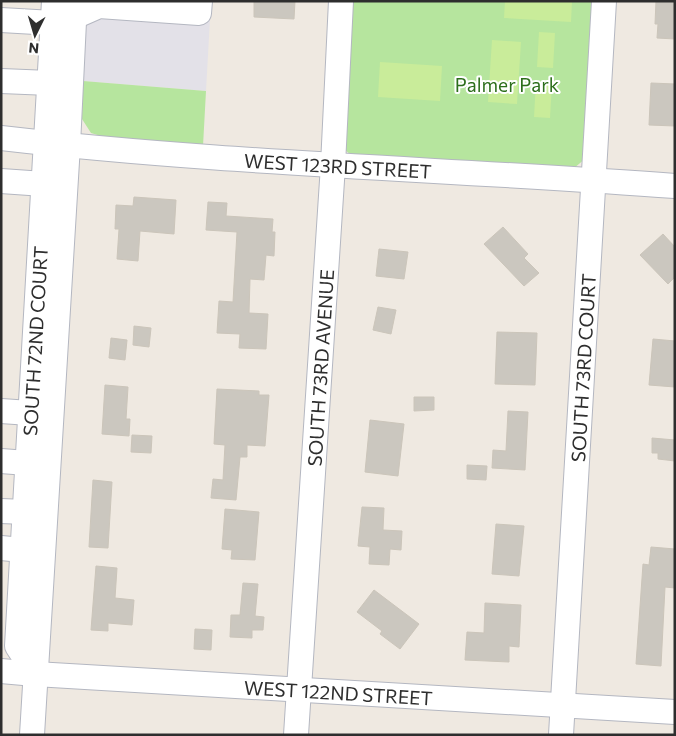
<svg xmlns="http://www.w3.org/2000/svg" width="676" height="736" font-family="Commissioner,sans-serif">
<rect width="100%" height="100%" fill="#efe9e1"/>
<!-- industrial -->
<path fill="#e3e1e8" d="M88 1H211L206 91 83 81Z"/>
<!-- green -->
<path fill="#b6e59e" d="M348 1H597L586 158 573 169 351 155 344 149Z
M83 81 206 91 203 146 114 140 91 133 82 119Z"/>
<!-- pitch -->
<path fill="#c9ec9a" d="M505 1H572L571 22 504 18Z
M539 32 555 33 553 68 537 67Z
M492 40 521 42 517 104 488 102Z
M380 62 442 66 440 101 378 97Z
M536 82 552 83 550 118 534 117Z"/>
<!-- building -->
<path fill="#cbc7bf" stroke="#cbc5ba" d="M254 1H295L294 19 254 17Z
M656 1H675V39L657 38 658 24H655Z
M651 83 675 84V126L649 125Z
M134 197 176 200 174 234 140 231 138 261 117 259 119 229H115L116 205 133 206Z
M208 202 227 203 226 216 273 219 272 232H275L274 256 266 255 264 280 250 279 249 313 268 314 266 349 239 348 240 334 217 333 219 301 233 302 237 232 206 230Z
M503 227 528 254 524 258 539 273 524 286 484 244Z
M663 234 675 247V277L668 284 640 255Z
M379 249 408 252 404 279 376 276Z
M378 307 396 310 391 334 373 330Z
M134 326 151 328 149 347 133 345Z
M497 332 537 333 535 385 495 384Z
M111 338 127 340 125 360 109 358Z
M653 339 675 341V387L649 385Z
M105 385 128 387 126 419H130L129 436 102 434Z
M217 389 259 391V395H269L265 446 247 445V457H240L236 500 211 498 213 479 223 480 225 445 214 444Z
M414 397H434V410L414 411Z
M508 411 528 412 525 470 492 468 493 450 506 451Z
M370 420 404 424 398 476 365 472Z
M132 435 152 436 151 453 131 452Z
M652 438 675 440V461L658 459V453H652Z
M467 465 487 466 486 480 467 479Z
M93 480 112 482 108 548 89 547Z
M362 507 384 508 383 530 402 531 401 550 390 549 389 565 369 564 370 547 358 546Z
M225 509 259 512 255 560 231 559 232 550 222 549Z
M496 524 524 526 519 576 492 574Z
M651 547 675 549V588L665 587 661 666 636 664 643 564 649 565Z
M96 566 117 568 115 598 134 600 132 625 108 623V631L91 630Z
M243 583 258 584 255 616 264 617 263 630H252V638L230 637 231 615H240Z
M374 590 419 624 400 649 380 634 382 631 357 612Z
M485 603 521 605 519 647 509 646V662L465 660 467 632 484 633Z
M195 629 212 630 211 650 194 649Z"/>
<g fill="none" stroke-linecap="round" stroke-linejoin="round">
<!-- minor casing -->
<g stroke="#b4b7c1" stroke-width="26">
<g id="minor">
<path d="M74 17 99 6 199 13 200 1"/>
<path d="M1 20 53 23"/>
<path d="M1 81 50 83"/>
<path id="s1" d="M1 138C225 164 450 169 675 186"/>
<path d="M1 181 44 184"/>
<path d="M1 411 30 413"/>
<path d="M1 461 27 463"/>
<path d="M1 511 25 512"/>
<path d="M1 548 22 550"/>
<path id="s2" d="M1 671 35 674 675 712"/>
<path id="s3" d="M35 674 17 646 54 1"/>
<path d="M32 735 68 145 75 1"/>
<path id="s4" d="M296 735 333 165 341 1"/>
<path id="s5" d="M561 735 604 1"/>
</g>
</g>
<!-- minor -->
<use href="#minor" stroke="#fff" stroke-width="24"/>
</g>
<g text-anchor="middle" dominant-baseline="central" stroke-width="4" stroke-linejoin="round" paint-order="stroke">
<!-- park labels -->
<g font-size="19" fill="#2c6e1b" stroke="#fff">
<text x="507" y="84">Palmer Park</text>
</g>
<!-- street labels -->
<g font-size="19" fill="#2e2e2e" stroke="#fff">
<text stroke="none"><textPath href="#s1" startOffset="338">WEST 123RD STREET</textPath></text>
<text stroke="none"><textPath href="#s3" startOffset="339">SOUTH 72ND COURT</textPath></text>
<text stroke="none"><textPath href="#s4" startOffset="368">SOUTH 73RD AVENUE</textPath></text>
<text stroke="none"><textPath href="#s5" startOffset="368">SOUTH 73RD COURT</textPath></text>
<text stroke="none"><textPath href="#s2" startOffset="338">WEST 122ND STREET</textPath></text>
</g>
</g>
<!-- border -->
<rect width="676" height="736" fill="none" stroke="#2e2e2e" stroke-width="5"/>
<!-- north arrow -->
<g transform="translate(35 35) rotate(185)" stroke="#ffffff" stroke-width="4" paint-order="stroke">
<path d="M0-4L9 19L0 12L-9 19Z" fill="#2e2e2e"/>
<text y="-8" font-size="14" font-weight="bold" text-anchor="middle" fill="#2e2e2e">N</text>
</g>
</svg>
